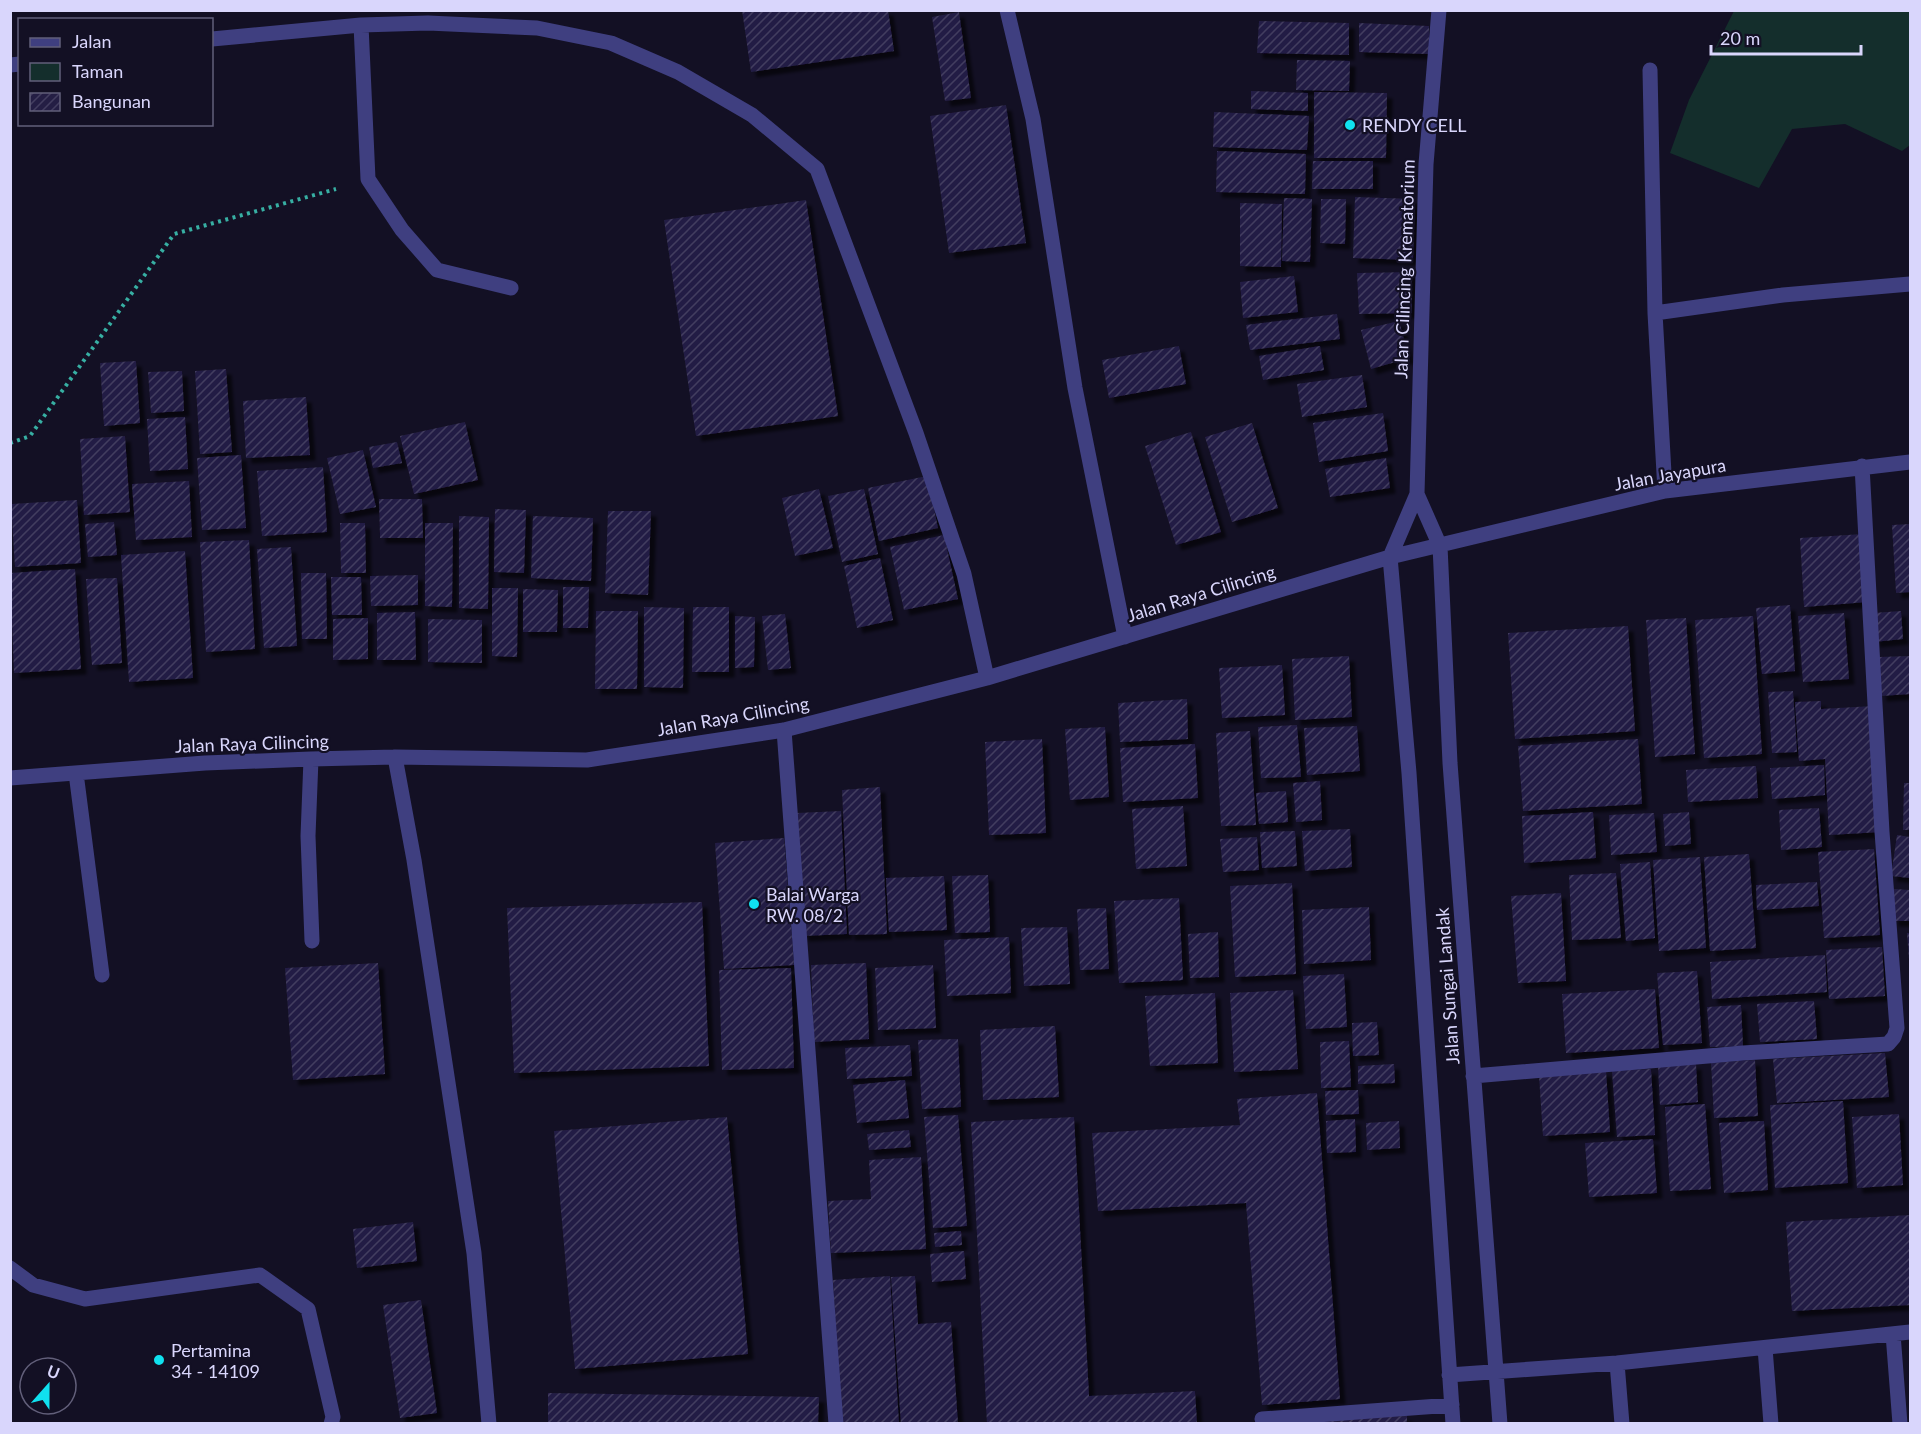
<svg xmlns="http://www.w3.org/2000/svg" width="1921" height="1434" font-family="Lato,sans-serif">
<defs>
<pattern id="building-hatch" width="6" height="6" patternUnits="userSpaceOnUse" patternTransform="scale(1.5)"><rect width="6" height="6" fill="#241e44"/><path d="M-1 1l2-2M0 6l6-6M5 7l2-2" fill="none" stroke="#433e60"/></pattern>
<filter id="shadow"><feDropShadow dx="5.5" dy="5.5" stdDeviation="1.5" flood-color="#0009"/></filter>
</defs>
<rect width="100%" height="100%" fill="#131024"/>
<!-- park -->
<path fill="#142e2c" d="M1734 11H1910V145L1902 151 1845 124 1792 129 1759 188 1670 153 1689 100Z"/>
<!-- building -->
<path fill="url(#building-hatch)" filter="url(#shadow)" d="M742 10H888L894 51 751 72Z
M959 12 971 98 945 101 932 17Z
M1259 21 1349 23V55L1257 53Z
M1359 23 1429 26V54L1359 52Z
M1297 60 1350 61 1349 91 1296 90Z
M1251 91 1308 93V111L1251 109Z
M1314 92 1387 93 1386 158H1314Z
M1006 105 1026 243 949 253 930 116Z
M1214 112 1309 116 1307 150 1213 147Z
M1217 151 1306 154 1305 194 1216 192Z
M1313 161H1373V189H1312Z
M1355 197 1415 199 1413 260 1353 258Z
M1284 198 1312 199 1310 262 1282 261Z
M1321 199H1346L1345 244 1320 243Z
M806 200 838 416 696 436 664 220Z
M1240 203 1282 204 1281 267 1240 266Z
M1412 272V313L1359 314 1357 273Z
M1294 276 1298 312 1243 318 1240 282Z
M1337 314 1340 339 1250 350 1246 325Z
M1399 321 1409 358 1371 369 1361 330Z
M1179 346 1186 384 1109 398 1102 360Z
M1320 346 1324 370 1263 380 1259 356Z
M136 361 140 423 104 426 100 363Z
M226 369 232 452 200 454 195 371Z
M182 371 184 411 151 413 148 372Z
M1362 375 1367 407 1302 417 1297 384Z
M306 397 310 455 246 458 243 401Z
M1383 413 1388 451 1319 462 1313 423Z
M185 417 188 469 150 471 147 419Z
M465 422 478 480 414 494 400 436Z
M1252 423 1278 508 1232 522 1205 437Z
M1191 432 1221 532 1176 545 1145 446Z
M125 436 130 512 84 515 80 439Z
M397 442 402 463 373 468 369 447Z
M363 450 376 507 340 514 327 458Z
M241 455 246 528 202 530 197 458Z
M1386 458 1390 488 1330 497 1325 469Z
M323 467 327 532 262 536 257 471Z
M927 476 938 528 879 541 868 488Z
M189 481 192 537 136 540 132 484Z
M819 489 833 548 795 556 782 498Z
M864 489 878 554 842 562 828 496Z
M379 499H422L423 538H380Z
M77 500 81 563 15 567 11 504Z
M495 509 526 510 524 573 494 572Z
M608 511H651L648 595 605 593Z
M459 516 489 517 488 609 459 608Z
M533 516 593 518 591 581 531 578Z
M114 522 117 555 88 557 85 524Z
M340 523H365L366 573H341Z
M425 523H453L452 607 425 606Z
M1910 524V592L1896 593 1892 525Z
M1863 534 1867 602 1804 607 1800 538Z
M944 535 958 599 904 610 890 547Z
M249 540 255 649 206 652 200 542Z
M291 547 297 646 264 648 257 549Z
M185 551 193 678 129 682 121 555Z
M880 558 893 620 857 628 844 566Z
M75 569 81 669 14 673 10 573Z
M301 573H326L327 639H302Z
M418 575V605L371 606 370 576Z
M331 577H361L362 615H332Z
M117 578 122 663 92 665 86 579Z
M563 587H589L588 628H563Z
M492 588H518L517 657 492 656Z
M523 589 558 590 557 632H523Z
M1790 605 1795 671 1762 674 1756 608Z
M644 607 684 608 683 688 644 687Z
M693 607H729V672H692Z
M596 611H638L637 689H595Z
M1901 611 1903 639 1874 642 1873 613Z
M415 612 416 660H377V613Z
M1844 613 1849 679 1803 682 1798 616Z
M785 614 791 668 768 670 762 616Z
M735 616 755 617 754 667 735 668Z
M1753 616 1762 754 1704 758 1695 620Z
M368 618V659L333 660V619Z
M1686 618 1695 754 1655 757 1646 620Z
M428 619 482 620V663L428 662Z
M1628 626 1635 731 1515 739 1508 633Z
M1349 656 1352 717 1295 720 1292 659Z
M1909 656 1910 694 1881 696 1879 657Z
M1282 665 1285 715 1222 718 1219 668Z
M1793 691 1797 752 1772 753 1768 692Z
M1187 699 1188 739 1120 742 1118 703Z
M1821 701V709L1873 706 1881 832 1829 835 1825 759 1799 761 1795 702Z
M1297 725 1301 777 1261 778 1258 727Z
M1357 726 1360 771 1307 775 1304 728Z
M1105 727 1109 797 1070 800 1065 729Z
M1250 731 1256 825 1221 826 1216 733Z
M1042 739 1046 833 989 835 985 742Z
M1638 739 1642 804 1523 811 1518 746Z
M1195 744 1198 798 1123 802 1120 748Z
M1824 765 1825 795 1772 799 1770 768Z
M1756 766 1758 798 1688 802 1686 770Z
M1320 781 1322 820 1296 822 1293 783Z
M1904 783H1910V830H1903Z
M880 787 887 934 849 935 842 790Z
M1286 791 1288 822 1259 824 1256 793Z
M1183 806 1187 866 1136 869 1132 809Z
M1819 808 1822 847 1781 850 1779 810Z
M841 811 847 934 803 936 797 813Z
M1593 812 1596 858 1524 863 1522 816Z
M1689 812 1691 844 1665 846 1663 814Z
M1654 813 1657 852 1611 855 1609 815Z
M1350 829 1352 867 1305 871 1302 831Z
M1295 831 1297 866 1262 868 1260 832Z
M1897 835 1910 837V878L1891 876Z
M1257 837 1259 870 1223 872 1220 839Z
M784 838 794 965 724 969 715 843Z
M1874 849 1880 935 1824 938 1818 852Z
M1749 854 1756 948 1710 951 1704 857Z
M1700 857 1706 948 1659 951 1653 860Z
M1650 862 1655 938 1626 941 1620 864Z
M1616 873 1621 938 1572 940 1569 875Z
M988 875 990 932 955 933 952 876Z
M944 876 947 930 889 932 886 878Z
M1817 882 1819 906 1757 910 1756 885Z
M1292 883 1296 974 1235 977 1230 886Z
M1894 889 1910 890V921H1893Z
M1561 893 1566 981 1518 983 1511 896Z
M1179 898 1183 980 1119 983 1114 901Z
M702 902 709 1066 514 1073 507 908Z
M1369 907 1371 960 1304 964 1302 910Z
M1106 908 1109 969 1080 970 1077 909Z
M1067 927 1070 984 1024 986 1021 928Z
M1218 932 1219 977 1190 978 1188 934Z
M1907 933H1910V960H1909Z
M1009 937 1011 993 947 996 944 940Z
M1882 947 1885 996 1829 999 1826 950Z
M1825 955 1827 992 1712 999 1710 962Z
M378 963 385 1074 293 1080 285 968Z
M866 963 869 1039 814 1042 811 965Z
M933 965 936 1028 878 1030 875 968Z
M791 968 794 1068 722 1070 719 970Z
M1697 971 1702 1043 1663 1045 1657 973Z
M1344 974 1347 1027 1306 1029 1303 976Z
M1655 989 1659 1048 1566 1053 1562 994Z
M1293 990 1298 1069 1234 1072 1230 993Z
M1215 993 1218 1063 1150 1066 1145 996Z
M1814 1001 1817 1039 1760 1042 1757 1004Z
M1741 1005 1743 1046 1710 1047 1707 1007Z
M1377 1022 1379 1055 1353 1056 1352 1023Z
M1055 1026 1059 1097 983 1100 980 1030Z
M958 1039 961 1107 922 1109 918 1040Z
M1349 1041 1351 1087 1321 1088 1320 1042Z
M910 1045 912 1076 847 1079 845 1048Z
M1885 1053 1889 1097 1777 1103 1773 1059Z
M1755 1060 1758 1116 1714 1118 1711 1063Z
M1394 1064 1395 1083 1358 1084V1066Z
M1696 1064 1698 1102 1660 1105 1658 1066Z
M1651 1069 1655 1135 1617 1137 1612 1071Z
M1606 1071 1610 1132 1543 1136 1539 1076Z
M905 1080 909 1118 857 1123 853 1085Z
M1358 1090 1359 1114 1326 1115 1325 1091Z
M1317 1093 1340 1399 1262 1405 1246 1203 1098 1211 1092 1133 1240 1125 1237 1099Z
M1843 1101 1848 1183 1775 1188 1770 1105Z
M1705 1104 1711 1189 1670 1191 1665 1107Z
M1899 1114 1903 1185 1857 1188 1852 1117Z
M958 1115 967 1226 933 1228 924 1117Z
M727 1117 748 1354 575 1369 554 1131Z
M1074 1117 1089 1396 1195 1391 1197 1424H987L971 1122Z
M1355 1119 1356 1152 1327 1153 1326 1121Z
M1399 1121 1400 1148 1367 1150 1366 1123Z
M1764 1121 1768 1190 1724 1193 1719 1123Z
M909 1130 911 1147 869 1150 867 1134Z
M1653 1139 1657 1193 1589 1197 1585 1143Z
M921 1157 926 1249 831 1253 828 1201 871 1199 869 1160Z
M1910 1215V1305L1792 1311 1786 1222Z
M413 1222 417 1261 357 1268 353 1229Z
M961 1231 962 1245 935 1247 934 1233Z
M964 1251 966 1279 932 1282 930 1254Z
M890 1276 899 1424H841L833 1280Z
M915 1276 918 1324 951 1322 958 1424H901L891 1277Z
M421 1300 437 1413 400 1418 383 1305Z
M548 1393 819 1397 818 1424H548Z
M1407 1416V1424H1266V1422Z"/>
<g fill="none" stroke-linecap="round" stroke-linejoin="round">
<!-- path -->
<path stroke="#37afa3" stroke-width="4" stroke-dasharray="3 4.5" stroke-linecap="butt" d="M10 443 30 436 174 234 336 189"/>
<!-- minor -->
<path stroke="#3f3f80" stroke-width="15" d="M1007 10 1033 119 1075 388 1125 637
M1439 10 1426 164 1417 494 1390 557 1409 773 1453 1424
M361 25 368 179 402 230 437 270 511 288
M212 39 361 25 428 23 537 28 611 43 678 72 752 115 817 169 916 433 964 574 987 678
M10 65 20 64
M1650 70 1655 313 1665 491
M1655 313 1783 295 1910 284
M1417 494 1440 546 1450 763 1500 1424
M784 730 836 1424
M395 757 414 860 474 1253 489 1424
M311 759 308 836 312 941
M76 773 102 975
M10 778 205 763 311 759 395 757 587 760 784 730 987 678 1390 557 1665 491 1910 462
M1473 1076 1743 1053 1888 1044 1894 1037 1897 1028 1882 832 1862 466
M10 1268 33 1285 85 1299 260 1275 308 1309 333 1417 331 1424
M1893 1334 1900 1424
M1765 1348 1771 1424
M1617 1363 1622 1424
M1449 1375 1617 1363 1910 1332
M1262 1419 1452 1405"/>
</g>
<!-- markers -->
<g fill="#10e1ef" stroke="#131024" stroke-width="2">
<circle cx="1350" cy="125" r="6"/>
<circle cx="754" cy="904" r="6"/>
<circle cx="159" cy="1360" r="6"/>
</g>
<g text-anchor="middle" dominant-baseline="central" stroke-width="4.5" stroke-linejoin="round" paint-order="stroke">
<!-- poi labels -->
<g font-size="18" fill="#d9d6fc" stroke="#131024" text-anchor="start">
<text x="1362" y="125">RENDY CELL</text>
<text x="766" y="894">Balai Warga<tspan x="766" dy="21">RW. 08/2</tspan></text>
<text x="171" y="1350">Pertamina<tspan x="171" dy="21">34 - 14109</tspan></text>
</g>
<!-- street labels -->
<g font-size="18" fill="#d9d6fc" stroke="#131024">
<text transform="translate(1404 269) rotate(-88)">Jalan Cilincing Krematorium</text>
<text transform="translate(1670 474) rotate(-10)">Jalan Jayapura</text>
<text transform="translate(1201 593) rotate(-17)">Jalan Raya Cilincing</text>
<text transform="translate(733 716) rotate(-10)">Jalan Raya Cilincing</text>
<text transform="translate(252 743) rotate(-2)">Jalan Raya Cilincing</text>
<text transform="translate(1447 986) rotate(-94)">Jalan Sungai Landak</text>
</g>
</g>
<!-- border -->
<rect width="1921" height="1434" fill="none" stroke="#d9d6fc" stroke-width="24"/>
<!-- legend -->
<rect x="18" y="18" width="195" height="108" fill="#131024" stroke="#625f7a" stroke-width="1.5"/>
<rect x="30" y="38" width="30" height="9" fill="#3f3f80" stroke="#625f7a" stroke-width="1.5"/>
<text x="72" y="48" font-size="18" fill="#d9d6fc">Jalan</text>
<rect x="30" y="63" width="30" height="18" fill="#142e2c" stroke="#625f7a" stroke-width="1.5"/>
<text x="72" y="78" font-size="18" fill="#d9d6fc">Taman</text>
<rect x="30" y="93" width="30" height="18" fill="url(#building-hatch)" stroke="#625f7a" stroke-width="1.5"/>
<text x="72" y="108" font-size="18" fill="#d9d6fc">Bangunan</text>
<!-- north arrow -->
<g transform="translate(48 1386) rotate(21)"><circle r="28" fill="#131024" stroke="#625f7a" stroke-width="1.5"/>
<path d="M0-4.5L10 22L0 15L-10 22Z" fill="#10e1ef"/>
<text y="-9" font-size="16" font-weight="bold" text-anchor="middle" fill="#d9d6fc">U</text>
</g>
<!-- scale -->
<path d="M1711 45v9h150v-9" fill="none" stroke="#d9d6fc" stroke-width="3"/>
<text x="1720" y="45" font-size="18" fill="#d9d6fc" stroke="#131024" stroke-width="4.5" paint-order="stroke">20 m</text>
</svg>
